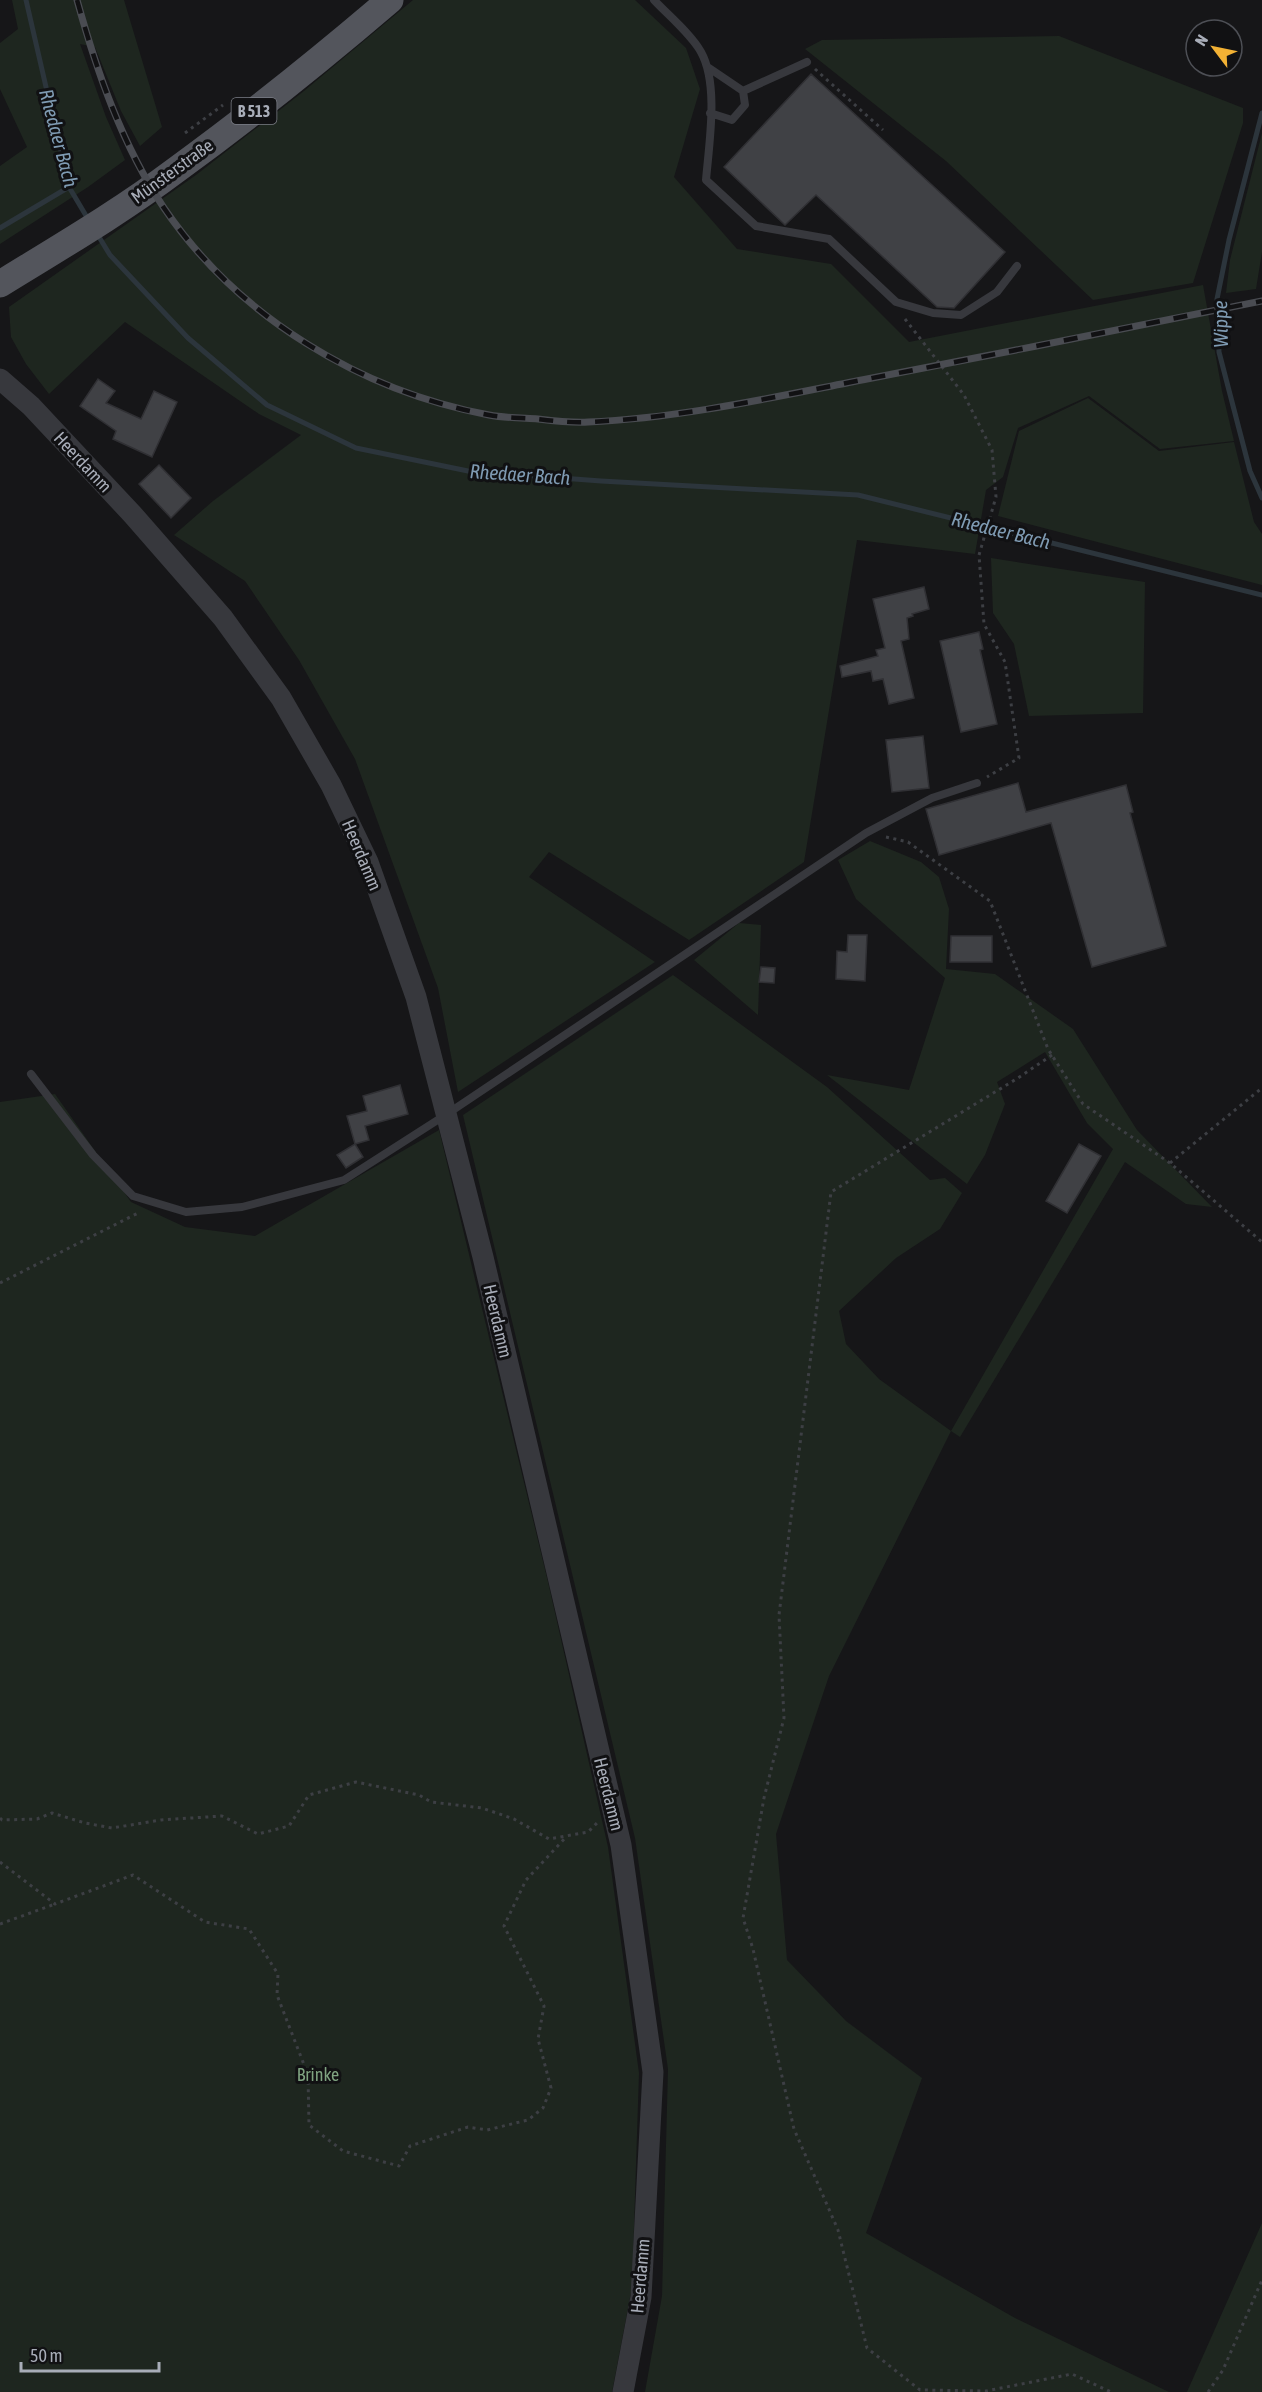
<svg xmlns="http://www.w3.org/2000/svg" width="1262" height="2392" font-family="'Asap Condensed',sans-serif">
<rect width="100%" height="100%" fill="#161618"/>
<!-- green -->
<path fill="#1e261f" d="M12 0H124L162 127 140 146 121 111 95 47 80 44 106 117 125 160 88 187 0 244V166L27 147 0 89V43L18 29Z
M413 0H635L686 48 700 89 674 177 737 249 831 264 909 342 1203 285 1222 391 1234 441 1160 449 1089 396 1018 428 1003 477 986 490 975 554 857 540 804 862 689 940 549 852 529 877 655 962 458 1092 438 988 355 759 299 660 245 581 174 535 213 501 301 435 259 414 125 322 49 394 26 364 11 337 9 307 196 175 304 91Z
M1059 36 1243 108V123L1193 283 1093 300 946 161 805 49 822 40Z
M1262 133V252L1256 289 1226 293 1230 260Z
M1088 398 1159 451 1234 442 1254 522 1262 534V585L998 516 1019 431Z
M991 558 1145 582 1143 713 1029 716 1014 644 993 613Z
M870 841 921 862 939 877 949 909 946 969 995 974 1073 1029 1137 1130 1212 1207 1186 1204 1125 1162 960 1437 951 1431 829 1676 776 1834 787 1960 846 2021 922 2078 866 2233 1015 2318 1169 2392H645L662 2296 668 2069 635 1838 463 1115 673 975 827 1087 930 1180 945 1178 962 1193 940 1229 896 1258 839 1311 846 1344 879 1379 951 1431 1113 1149 1087 1123 1045 1052 997 1082 1005 1104 985 1155 967 1184 827 1075 909 1090 945 978 856 899 838 860Z
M739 923 761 925 758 1015 694 960Z
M55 1094 131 1202 185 1227 255 1236 439 1130 548 1582 608 1847 639 2073 632 2287 612 2392H0V1102Z
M1262 2223V2392H1187Z"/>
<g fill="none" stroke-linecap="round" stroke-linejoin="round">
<!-- stream -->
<path stroke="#2c353c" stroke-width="5" d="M26 0 69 187 88 219
M1262 113 1229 240 1217 299 1219 352 1250 471 1262 498
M0 228 69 187
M96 232 110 255 188 338 267 405 356 448 468 471 601 481 858 495 1262 595"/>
</g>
<!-- building -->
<path fill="#404145" stroke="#303034" stroke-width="1.5" d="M811 74 1005 252 954 308 937 307 816 195 785 225 724 167Z
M98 379 115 391 106 403 141 419 154 391 177 402 152 457 113 439 116 431 80 406Z
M159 465 191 498 171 518 139 484Z
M924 587 929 609 912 614 913 616 907 618 909 639 901 641 914 698 889 704 883 679 873 681 871 671 842 677 840 666 878 656 876 650 885 648 873 599Z
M979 632 983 649 980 650 997 724 961 732 940 641Z
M923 736 929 788 892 792 886 740Z
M1018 783 1026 812 1126 785 1133 812 1130 813 1166 946 1092 967 1051 823 939 855 926 809Z
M848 935H867L865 981 836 979 837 951 847 952Z
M951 936H992V962H950Z
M761 967 775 968 774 983 759 982Z
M400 1085 408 1114 365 1126 369 1140 355 1144 347 1116 367 1111 363 1096Z
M355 1144 363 1157 346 1168 337 1155Z
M1079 1144 1101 1156 1067 1213 1046 1201Z"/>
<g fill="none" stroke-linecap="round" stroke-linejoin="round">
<!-- path -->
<path stroke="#3d3f44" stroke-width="3" stroke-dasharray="3 4.5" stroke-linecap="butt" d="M815 69 883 130
M185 133 223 105
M905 319 964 395 992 450 996 497 979 555 984 624 1005 662 1019 758 987 777
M886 837 908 842 990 901 1048 1049 1083 1104 1170 1163 1262 1242
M1052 1055 1018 1078 831 1192 779 1615 784 1718 764 1798 743 1918 753 1949 794 2129 838 2230 867 2348 920 2390 986 2391 1072 2374 1111 2392
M1170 1163 1262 1088
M0 1283 140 1212
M0 1818 2 1820 37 1819 52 1813 85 1823 112 1828 161 1820 222 1816 258 1834 289 1826 309 1795 356 1782 419 1795 431 1802 482 1808 514 1819 549 1839 588 1832 597 1823
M0 1862 55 1904 133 1875 205 1922 249 1929 278 1974 277 1995 308 2075 309 2125 343 2151 399 2166 410 2146 468 2127 487 2130 528 2120 543 2108 551 2088 538 2039 544 2006 504 1926 526 1880 567 1836
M0 1924 55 1904
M1208 2392 1223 2370 1262 2280"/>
<!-- service -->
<path stroke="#37383d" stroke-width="8" d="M654 0C668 15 691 34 701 52 719 84 709 144 706 180L756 226 829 239 896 302 933 313 961 315 997 292 1017 266
M709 68 743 91 745 105 732 120 710 113
M743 91 807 62
M31 1074 93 1155 133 1196 186 1212 242 1207 344 1180 447 1114 866 833 932 798 977 783"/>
<!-- tertiary -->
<path stroke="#37383d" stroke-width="21" d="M0 379 31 406 133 515 223 618 281 698 331 785 368 862 416 997 483 1257 621 1845 653 2072 641 2297 623 2392"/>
<!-- primary -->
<path stroke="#53555c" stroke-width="27" d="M0 284C60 247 120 212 176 170 250 116 321 59 390 0"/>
<!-- rail casing -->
<g stroke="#4a4c52" stroke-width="7">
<path id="rail" d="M77 0C97 72 122 145 164 208 238 317 361 391 489 415 505 418 522 418 538 419 555 421 572 423 588 422 682 418 774 397 867 379 999 354 1130 327 1262 301"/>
</g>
<!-- rail -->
<use href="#rail" stroke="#111113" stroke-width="4.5" stroke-dasharray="14" stroke-linecap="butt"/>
</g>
<g text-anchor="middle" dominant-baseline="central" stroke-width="6" stroke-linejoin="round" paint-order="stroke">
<!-- shield labels -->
<rect fill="#111113" stroke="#7b7e86" stroke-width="1.5" x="231.5" y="98" width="45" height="26" rx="4.5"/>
<g font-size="16" font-weight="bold" fill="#a8adb8">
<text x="254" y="111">B 513</text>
</g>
<!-- street labels -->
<g font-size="18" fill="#a8adb8" stroke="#111113">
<text transform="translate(172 171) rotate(-36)">Münsterstraße</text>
<text transform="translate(83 462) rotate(47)">Heerdamm</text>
<text transform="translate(362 855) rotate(67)">Heerdamm</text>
<text transform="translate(498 1321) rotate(77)">Heerdamm</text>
<text transform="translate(609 1794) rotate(76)">Heerdamm</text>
<text transform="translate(640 2276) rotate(-85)">Heerdamm</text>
</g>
<!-- park labels -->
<g font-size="18" fill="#7fa381" stroke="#111113">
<text x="318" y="2074">Brinke</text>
</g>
<!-- water labels -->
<g font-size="20" font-style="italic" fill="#7f9bb3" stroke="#111113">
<text transform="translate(59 138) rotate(75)">Rhedaer Bach</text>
<text transform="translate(1220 324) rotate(-91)">Wippe</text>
<text transform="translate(520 474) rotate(4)">Rhedaer Bach</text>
<text transform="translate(1001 530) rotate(14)">Rhedaer Bach</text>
</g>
</g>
<!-- north arrow -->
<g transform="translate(1214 48) rotate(302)"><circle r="28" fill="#111113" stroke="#4d4f55" stroke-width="1.5"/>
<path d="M0-4.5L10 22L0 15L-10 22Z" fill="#f2b134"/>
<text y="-9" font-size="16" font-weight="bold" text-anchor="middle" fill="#a8adb8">N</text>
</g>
<!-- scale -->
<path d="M21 2362v9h138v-9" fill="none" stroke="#a8adb8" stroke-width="3"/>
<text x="30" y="2362" font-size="18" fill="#a8adb8" stroke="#111113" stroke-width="4.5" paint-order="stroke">50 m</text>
</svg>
